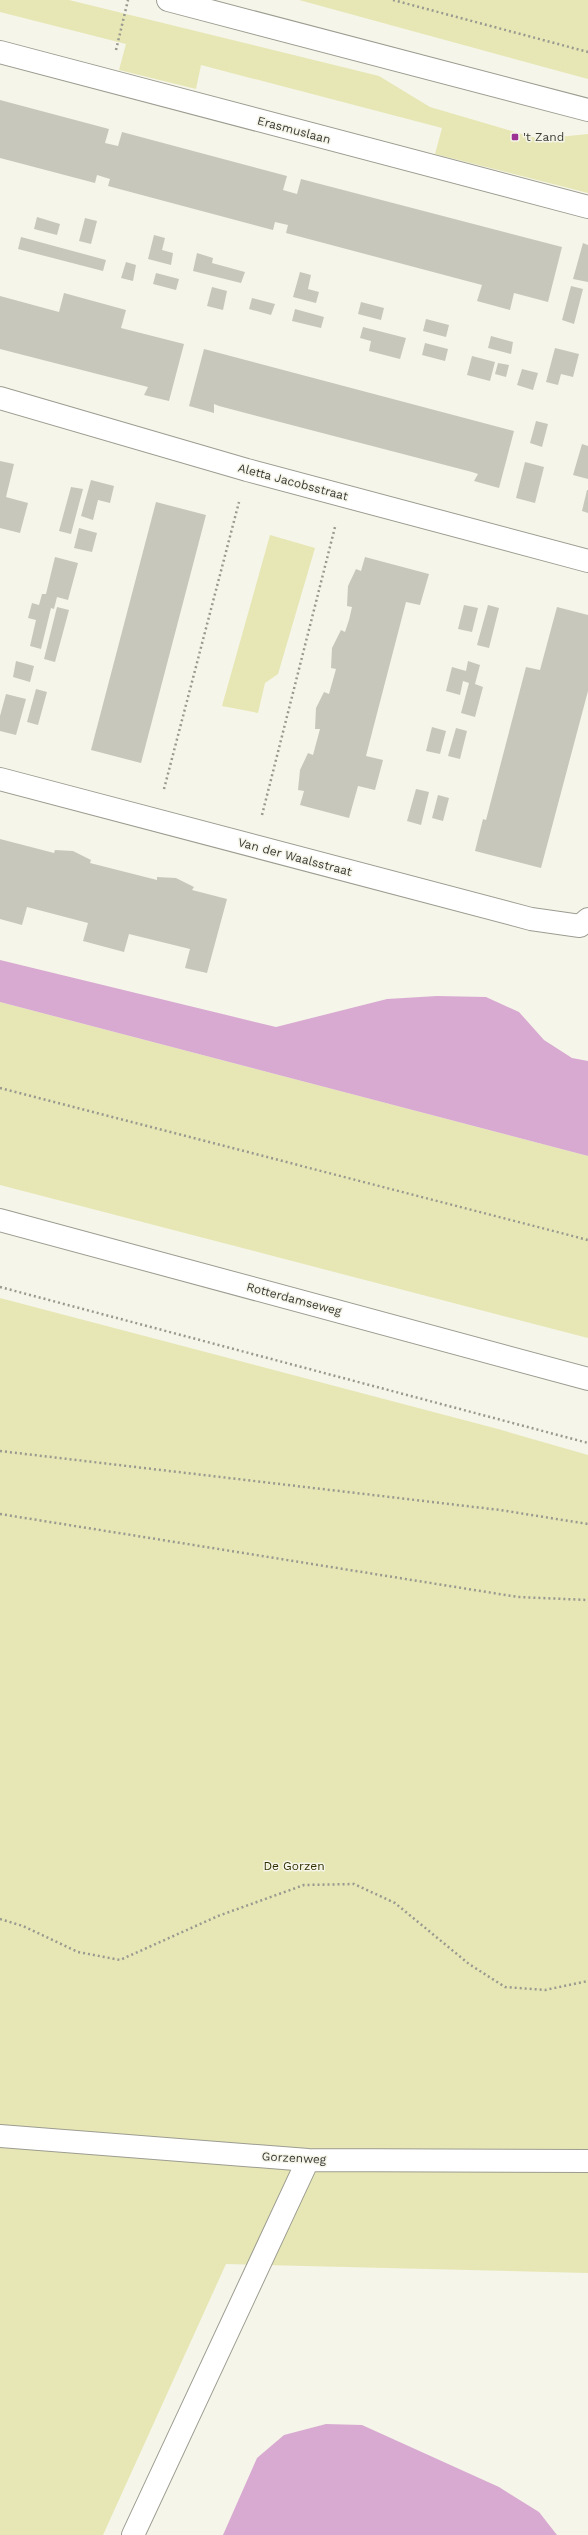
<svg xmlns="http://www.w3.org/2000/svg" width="588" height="2535" font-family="'Work Sans',sans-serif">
<rect width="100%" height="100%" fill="#f5f5e9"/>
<!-- green -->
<path fill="#e7e7b5" d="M0 0H69L379 76 430 107 539 139 588 134V193L435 154 442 128 201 65 196 89 119 70 126 44 0 12Z
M299 0H588V79Z
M270 535 315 548 278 674 265 683 258 713 222 706Z
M0 1002 588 1156V1338L0 1185Z
M0 1298 498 1429 588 1455V2273L226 2264 103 2535H0Z"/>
<!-- water -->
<path fill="#d8aad1" d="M0 960 276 1027 387 999 437 996 486 997 519 1012 544 1040 572 1058 588 1061V1156L0 1002Z
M326 2424 362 2425 499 2487 539 2512 557 2535H223L257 2458 284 2435Z"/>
<!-- building -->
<path fill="#c7c7bb" d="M0 100 109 129 105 143 118 146 122 132 287 176 283 190 297 194 301 179 562 247 548 302 514 293 510 310 477 301 482 285 286 233 288 225 275 222 273 230 108 186 110 179 97 175 95 183 0 158Z
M37 217 60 224 57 235 34 229Z
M85 218 97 221 91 244 79 241Z
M154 235 165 238 162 250 173 253 171 265 148 259Z
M21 237 106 260 103 271 18 249Z
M583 243 588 245V282L573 279Z
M197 253 213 258 212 263 245 272 241 283 193 271Z
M126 262 136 265 133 281 121 278Z
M300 272 311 275 308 289 319 292 316 303 293 297Z
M156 273 179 279 176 290 153 284Z
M571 286 583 289 574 324 562 320Z
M212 287 227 291 223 310 207 306Z
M64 293 126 310 121 328 184 344 169 401 144 395 148 387 0 349V296L59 312Z
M252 298 275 304 271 315 249 309Z
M361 302 384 308 381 320 358 314Z
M295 309 324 317 321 328 292 321Z
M426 319 449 325 446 337 423 331Z
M363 327 406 338 400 359 369 351 371 341 360 338Z
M491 336 513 342 511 354 488 348Z
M425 343 448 349 445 361 422 355Z
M555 348 579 354 573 377 561 374 558 385 546 382Z
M204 349 514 431 499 488 474 481 478 474 472 472 219 406 214 404V413L189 406Z
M472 356 495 362 490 381 467 375Z
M498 363 509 365 506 377 495 374Z
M522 369 538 373 533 390 517 385Z
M536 421 548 424 542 447 530 443Z
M582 444 588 446V479L573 475Z
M0 461 14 464 6 497 28 503 20 533 0 528Z
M525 462 544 467 535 503 516 498Z
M91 480 114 486 110 503 98 500 93 520 81 516Z
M71 487 83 489 71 534 59 531Z
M587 490H588V513L582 511Z
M156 502 206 515 141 763 91 750Z
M79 528 97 533 92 552 74 548Z
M55 557 78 563 68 600 57 597 54 609 51 608 41 649 30 646 36 620 28 618 32 603 39 605 42 594H46Z
M365 557 429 574 420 605 406 602 374 725 366 756 383 760 375 790 358 786 349 818 300 805 304 791 298 790 300 770 308 753 313 755 320 729H315L316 708 324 692 329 694 336 669 331 668 332 648 341 630 345 632 349 620 352 607 347 606 348 586 356 569 361 571Z
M464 605 478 608 472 632 458 629Z
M488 605 499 608 489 648 477 645Z
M57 607 69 610 55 662 44 659Z
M557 607 588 615V691L541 868 475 851 483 819 486 820 526 667 540 670Z
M16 661 34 666 30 682 13 677Z
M468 661 480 665 475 684 483 687 475 717 461 713 469 683 463 681 460 695 446 691 452 667 466 671Z
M36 689 47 692 38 725 27 722Z
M6 694 26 699 16 735 0 731V716Z
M432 727 446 731 440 754 426 751Z
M456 728 467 731 460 759 448 756Z
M416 789 429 792 421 825 407 821Z
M438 795 449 798 443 821 432 818Z
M0 839 54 853 55 850 73 851 91 860 90 863 157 880V877L176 878 194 887 192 890 227 899 207 973 185 968 190 949 129 934 124 952 83 941 88 923 27 907 22 925 0 919Z"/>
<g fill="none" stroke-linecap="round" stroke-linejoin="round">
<!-- minor casing -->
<g stroke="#9c9c91" stroke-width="24">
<path id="minor" d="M168 0 588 110
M0 52 588 207
M0 398 247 470 588 561
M0 779 531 919 580 926 588 919
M0 2136 308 2160 588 2161
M133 2535 308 2160"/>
</g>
<!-- major casing -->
<g stroke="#9c9c91" stroke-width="24">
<path id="major" d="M0 1220 588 1379"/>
</g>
<!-- path -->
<path stroke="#999990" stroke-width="2.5" stroke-dasharray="2 3" stroke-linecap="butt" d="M393 0 588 52
M116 50 128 0
M164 789 239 502
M262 815 335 527
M0 1088 588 1240
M0 1287 588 1443
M0 1451 500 1510 588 1524
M0 1514 518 1597 588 1600
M0 1919 23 1926 78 1952 120 1960 218 1916 304 1885 354 1884 395 1903 469 1964 505 1987 545 1990 588 1981"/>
<!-- minor -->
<use href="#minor" stroke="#fff" stroke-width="22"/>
<!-- major -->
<use href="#major" stroke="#fff" stroke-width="22"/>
</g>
<!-- markers -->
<rect fill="#9c3294" stroke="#f5f5e9" stroke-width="1.5" x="511" y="133" width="8" height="8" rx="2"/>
<g text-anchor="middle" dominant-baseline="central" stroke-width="3" stroke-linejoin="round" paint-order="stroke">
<!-- street labels -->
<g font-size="12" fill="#3b3b36" stroke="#f5f5e9">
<text transform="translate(294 130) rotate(15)">Erasmuslaan</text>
<text transform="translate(293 482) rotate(15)">Aletta Jacobsstraat</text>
<text transform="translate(295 857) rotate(15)">Van der Waalsstraat</text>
<text transform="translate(294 1299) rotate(15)">Rotterdamseweg</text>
<text transform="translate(294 2158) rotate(3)">Gorzenweg</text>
</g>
<!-- poi labels -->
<g font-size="12" fill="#3b3b36" stroke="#f5f5e9" text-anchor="start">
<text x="523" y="137">'t Zand</text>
</g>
<!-- park labels -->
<g font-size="12" fill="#312f01" stroke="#f5f5e9">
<text x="294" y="1866">De Gorzen</text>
</g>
</g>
</svg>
